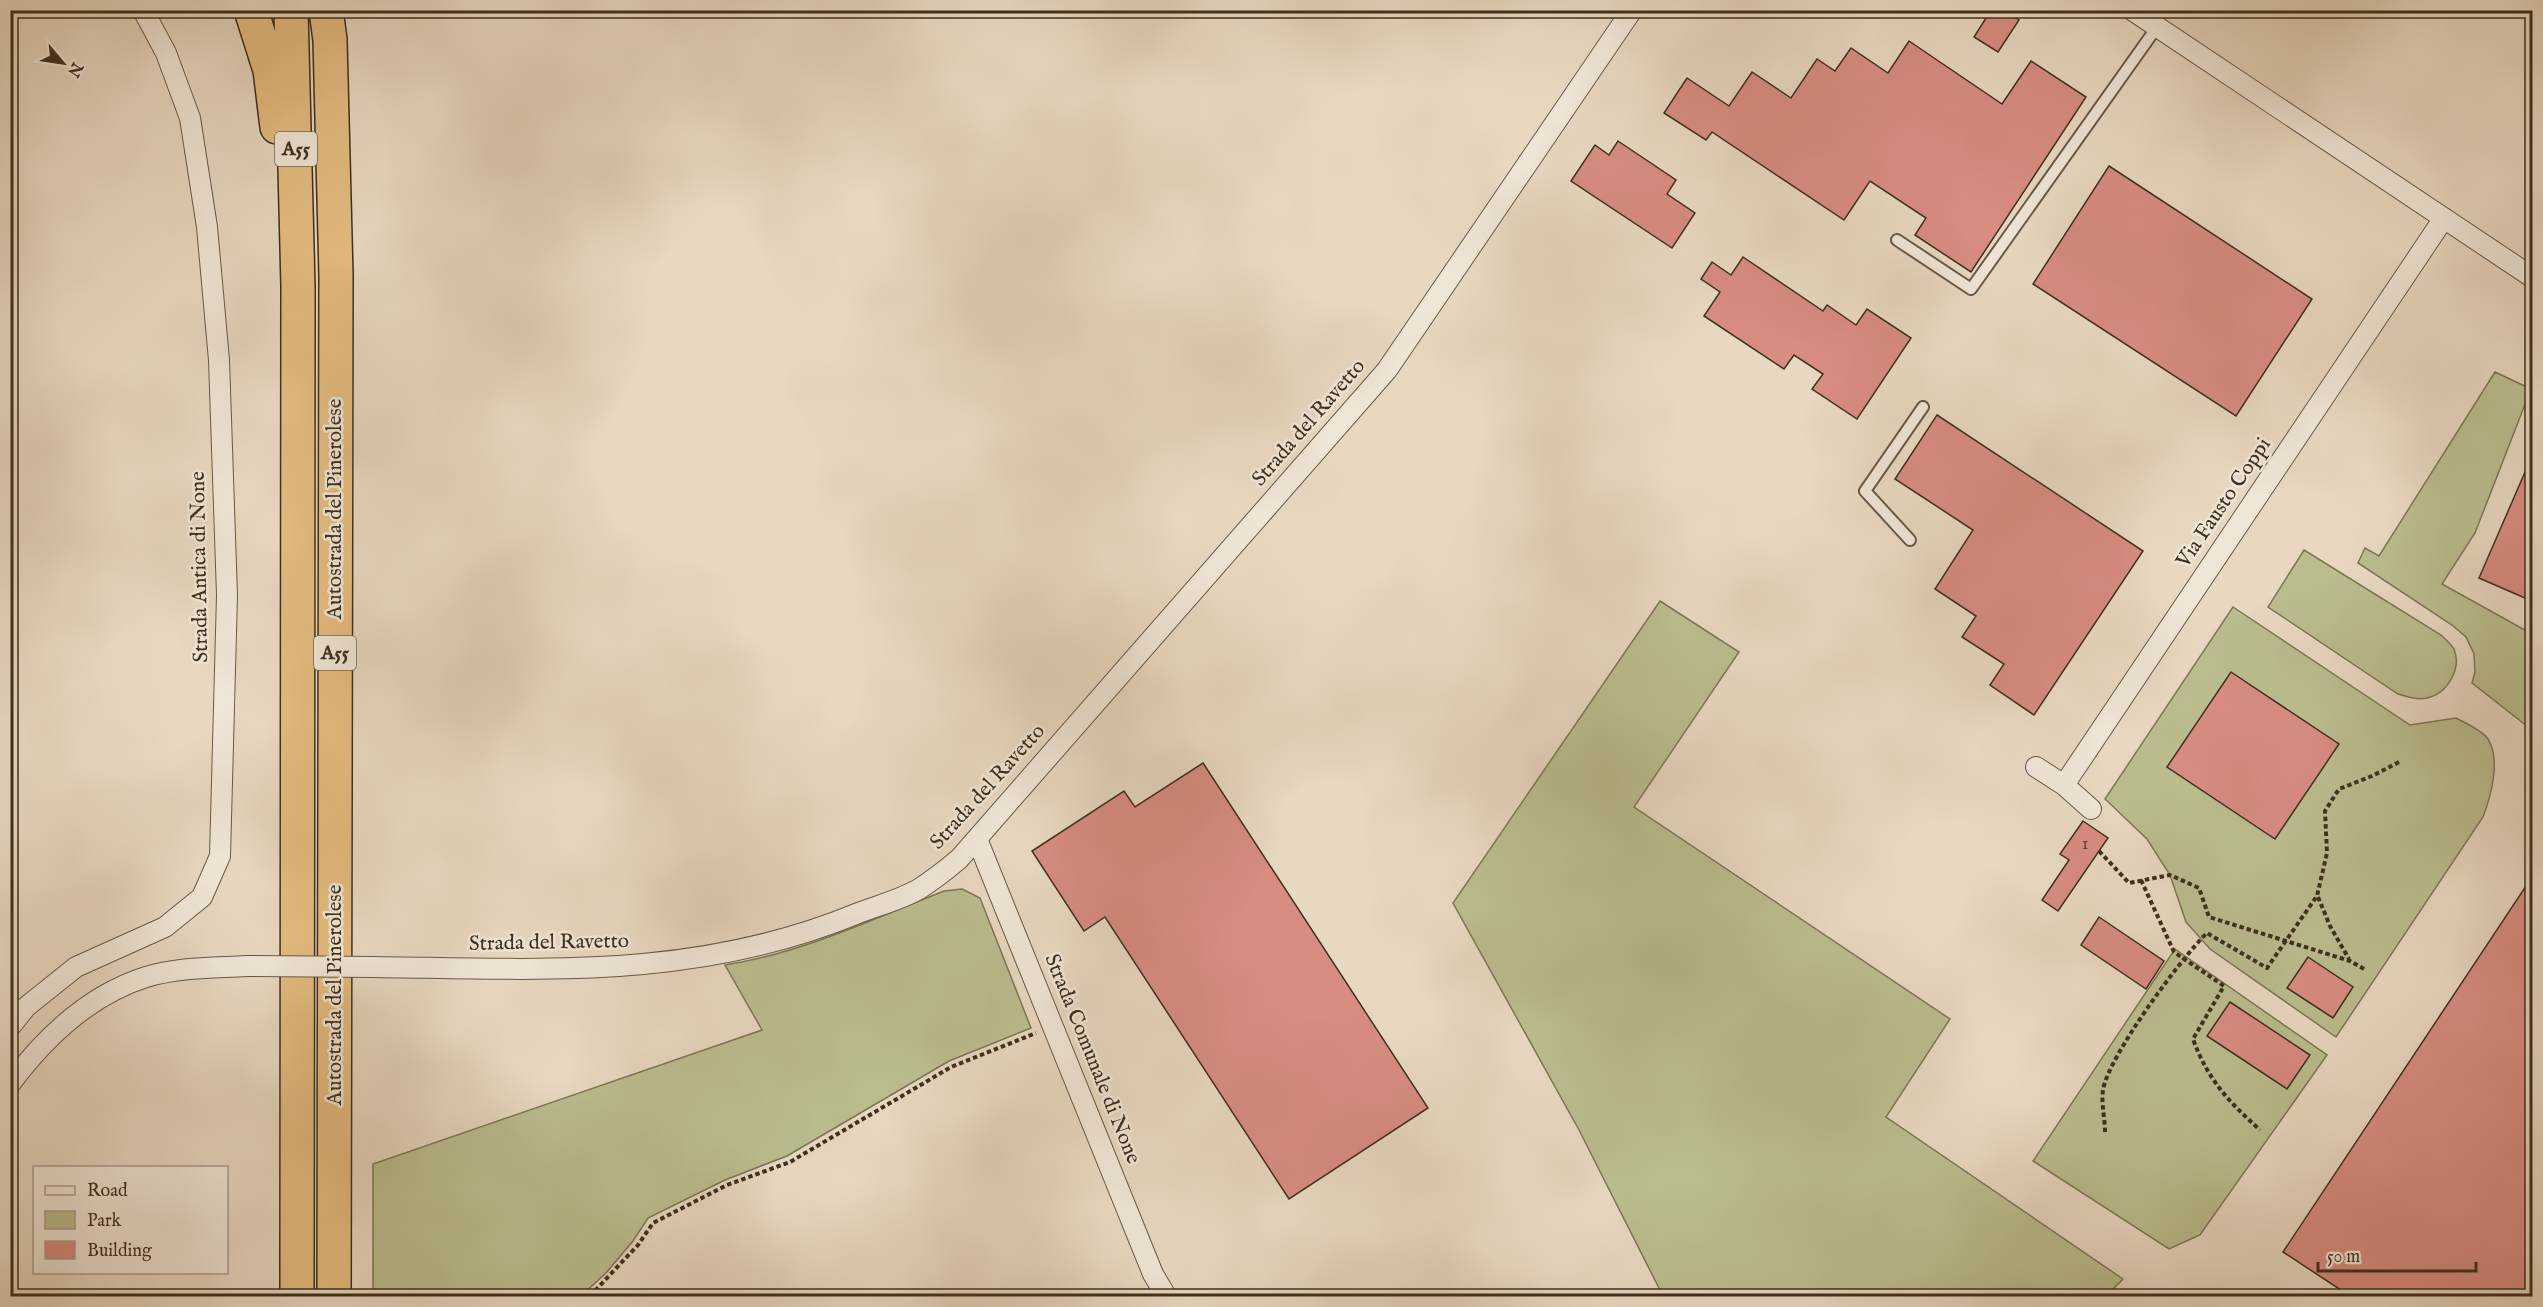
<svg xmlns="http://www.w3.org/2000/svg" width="2543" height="1307" font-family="'IM FELL English',serif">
<rect width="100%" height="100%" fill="#e8d8c1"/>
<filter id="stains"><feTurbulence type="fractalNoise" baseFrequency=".00333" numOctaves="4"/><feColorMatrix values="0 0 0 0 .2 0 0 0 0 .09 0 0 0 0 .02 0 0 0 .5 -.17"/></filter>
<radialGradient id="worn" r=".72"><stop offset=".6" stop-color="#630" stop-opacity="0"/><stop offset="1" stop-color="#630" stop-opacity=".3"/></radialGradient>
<!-- green -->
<path fill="#bbbd8f" stroke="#7c7656" stroke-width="1.5" d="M2495 372 2531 389 2475 533 2442 584 2532 634V730L2472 683 2475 672 2474 654 2466 637 2452 625 2358 563 2365 548 2379 556Z
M2304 550 2441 635C2445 639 2451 644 2454 649 2462 669 2447 694 2427 698 2417 700 2408 697 2398 694L2268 607Z
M1660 601 1739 652 1634 807 1950 1019 1886 1117 2123 1279 2106 1296H1663L1579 1130 1453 903Z
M2233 607 2410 725 2456 718C2465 723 2482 730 2488 739 2501 760 2491 796 2483 817L2336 1037 2210 949 2186 922 2170 875 2147 839 2105 799Z
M962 889 980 898 1031 1028 949 1061 787 1156 725 1180 648 1218 633 1241 606 1273 581 1296H373V1164L762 1030 725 965C802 953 873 919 944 891Z
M2175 949 2327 1055 2200 1235 2169 1249 2033 1161Z"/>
<!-- building -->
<path fill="#d88c82" stroke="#3d301e" stroke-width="1.5" d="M1991 10H2004L2019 20 1998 52 1974 37Z
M1909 41 2002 104 2031 61 2086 97 1971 272 1915 235 1926 218 1870 181 1844 220 1712 132 1706 140 1664 113 1687 78 1729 106 1752 72 1791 98 1817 59 1835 71 1851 48 1888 73Z
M1618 141 1676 180 1667 194 1695 213 1672 248 1571 181 1595 145 1609 155Z
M2109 166 2312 299 2236 416 2033 284Z
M1743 257 1823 311 1827 305 1856 325 1867 309 1911 338 1857 419 1812 389 1823 374 1794 355 1784 369 1704 316 1720 292 1701 279 1712 262 1731 275Z
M1937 415 2143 551 2034 715 1990 685 2004 664 1962 637 1976 616 1935 589 1973 530 1895 479Z
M2532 456V601L2479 578Z
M2231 672 2339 744 2275 839 2167 767Z
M1203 763 1428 1108 1289 1199 1105 917 1084 931 1032 851 1124 791 1135 807Z
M2083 821 2108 838 2058 911 2042 900 2069 860 2060 854Z
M2532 877V1296H2350L2283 1252Z
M2099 917 2164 961 2146 989 2081 945Z
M2308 957 2353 987 2333 1018 2287 988Z
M2230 1002 2310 1055 2287 1089 2207 1036Z"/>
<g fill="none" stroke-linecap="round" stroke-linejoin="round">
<!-- lane casing -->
<g stroke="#685a47" stroke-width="14">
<path id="lane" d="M1897 240 1971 289 2157 27
M1910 540 1865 491 1923 407"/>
</g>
<!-- street casing -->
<g stroke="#685a47" stroke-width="22">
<path id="street" d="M2132 10 2532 277
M2036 767 2064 785
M2091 809 2064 785 2444 218
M977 839 1153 1274 1166 1296
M373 967C542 969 695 980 856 914 876 906 900 900 919 889 933 880 946 870 959 859L1387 370 1632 10
M10 1027 26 1007 76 967 165 927 202 897 220 856 227 595 219 360 207 227 190 118 166 53 143 10
M10 1084C45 1037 89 995 146 977 178 967 214 968 247 966"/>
</g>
<!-- highway casing -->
<g stroke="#3d301e" stroke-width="36">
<path id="highway" d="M251 10 270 70 277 127
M291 10 298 287 297 1296
M326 10 330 40 336 276 334 1296"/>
</g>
<!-- path -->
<path stroke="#3d301e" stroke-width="4" stroke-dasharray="4.5 3" stroke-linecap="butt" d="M2099 851 2129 883 2170 875 2199 888 2209 917 2350 961 2364 969
M2141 880 2174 952 2224 986 2193 1039C2208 1080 2228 1101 2260 1130
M2318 897 2330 926 2349 959
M2105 1132C2105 1119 2101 1103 2103 1090 2108 1057 2181 958 2207 933L2267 968 2317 896 2327 853 2325 811 2339 789 2372 776 2401 761
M590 1296 638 1245 653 1223 727 1185 790 1162 951 1067 1036 1033"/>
<!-- lane -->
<use href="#lane" stroke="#f0e6d7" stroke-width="10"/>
<!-- street -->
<use href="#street" stroke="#f0e6d7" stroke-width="20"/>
<!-- highway -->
<use href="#highway" stroke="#e4bc80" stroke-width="33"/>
<!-- street-bridge casing -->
<g stroke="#685a47" stroke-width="22" stroke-linecap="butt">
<path id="street-bridge" d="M247 966 373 967"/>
</g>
<!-- street-bridge -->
<use href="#street-bridge" stroke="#f0e6d7" stroke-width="20"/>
</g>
<g text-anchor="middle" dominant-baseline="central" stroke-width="5" stroke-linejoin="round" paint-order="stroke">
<!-- number labels -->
<g font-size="18" fill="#644737">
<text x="2085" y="844">1</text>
</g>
<!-- shield labels -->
<g fill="#f0e6d7" stroke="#736756" stroke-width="1.5">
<rect x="275" y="132" width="42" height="34" rx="4.5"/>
<rect x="314" y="636" width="42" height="34" rx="4.5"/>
</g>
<g font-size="20" font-weight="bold" fill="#3d301e">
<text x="296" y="149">A55</text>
<text x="335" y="653">A55</text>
</g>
<!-- street labels -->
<g font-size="21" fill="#3d301e" stroke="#f0e6d7">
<text transform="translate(1309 423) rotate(-49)">Strada del Ravetto</text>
<text transform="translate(2224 503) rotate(-56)">Via Fausto Coppi</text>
<text transform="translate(335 509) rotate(-90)">Autostrada del Pinerolese</text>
<text transform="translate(200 567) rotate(-91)">Strada Antica di None</text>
<text transform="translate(988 787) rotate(-48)">Strada del Ravetto</text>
<text transform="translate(549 943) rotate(-1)">Strada del Ravetto</text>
<text transform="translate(335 995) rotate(-90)">Autostrada del Pinerolese</text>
<text transform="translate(1092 1059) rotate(68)">Strada Comunale di None</text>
</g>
</g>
<!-- margin -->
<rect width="2543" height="1307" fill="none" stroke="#e8d8c1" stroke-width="36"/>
<rect x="12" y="12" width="2519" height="1283" fill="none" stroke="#3d301e" stroke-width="3"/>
<rect x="18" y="18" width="2507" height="1271" fill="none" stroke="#3d301e" stroke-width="1.5"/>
<!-- legend -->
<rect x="33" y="1166" width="195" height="108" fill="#f0e6d7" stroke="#a89d8d" stroke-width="1.5"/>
<rect x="45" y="1186" width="30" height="9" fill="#f0e6d7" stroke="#a89d8d" stroke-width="1.5"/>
<text x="87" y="1196" font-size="18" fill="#3d301e">Road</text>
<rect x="45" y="1211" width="30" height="18" fill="#bbbd8f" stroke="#a89d8d" stroke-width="1.5"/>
<text x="87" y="1226" font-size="18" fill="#3d301e">Park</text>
<rect x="45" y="1241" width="30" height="18" fill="#d88c82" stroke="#a89d8d" stroke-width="1.5"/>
<text x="87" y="1256" font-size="18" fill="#3d301e">Building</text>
<!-- north arrow -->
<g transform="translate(63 63) rotate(119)" stroke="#f0e6d7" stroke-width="4.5" paint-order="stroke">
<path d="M0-4.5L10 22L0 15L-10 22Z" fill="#3d301e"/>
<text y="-9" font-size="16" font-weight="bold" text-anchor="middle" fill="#3d301e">N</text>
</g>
<!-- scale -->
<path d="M2318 1262v9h158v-9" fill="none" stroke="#3d301e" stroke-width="3"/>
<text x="2327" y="1262" font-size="18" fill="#3d301e" stroke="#f0e6d7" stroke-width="4.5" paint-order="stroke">50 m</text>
<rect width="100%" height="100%" filter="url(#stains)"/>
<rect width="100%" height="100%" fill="url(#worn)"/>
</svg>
